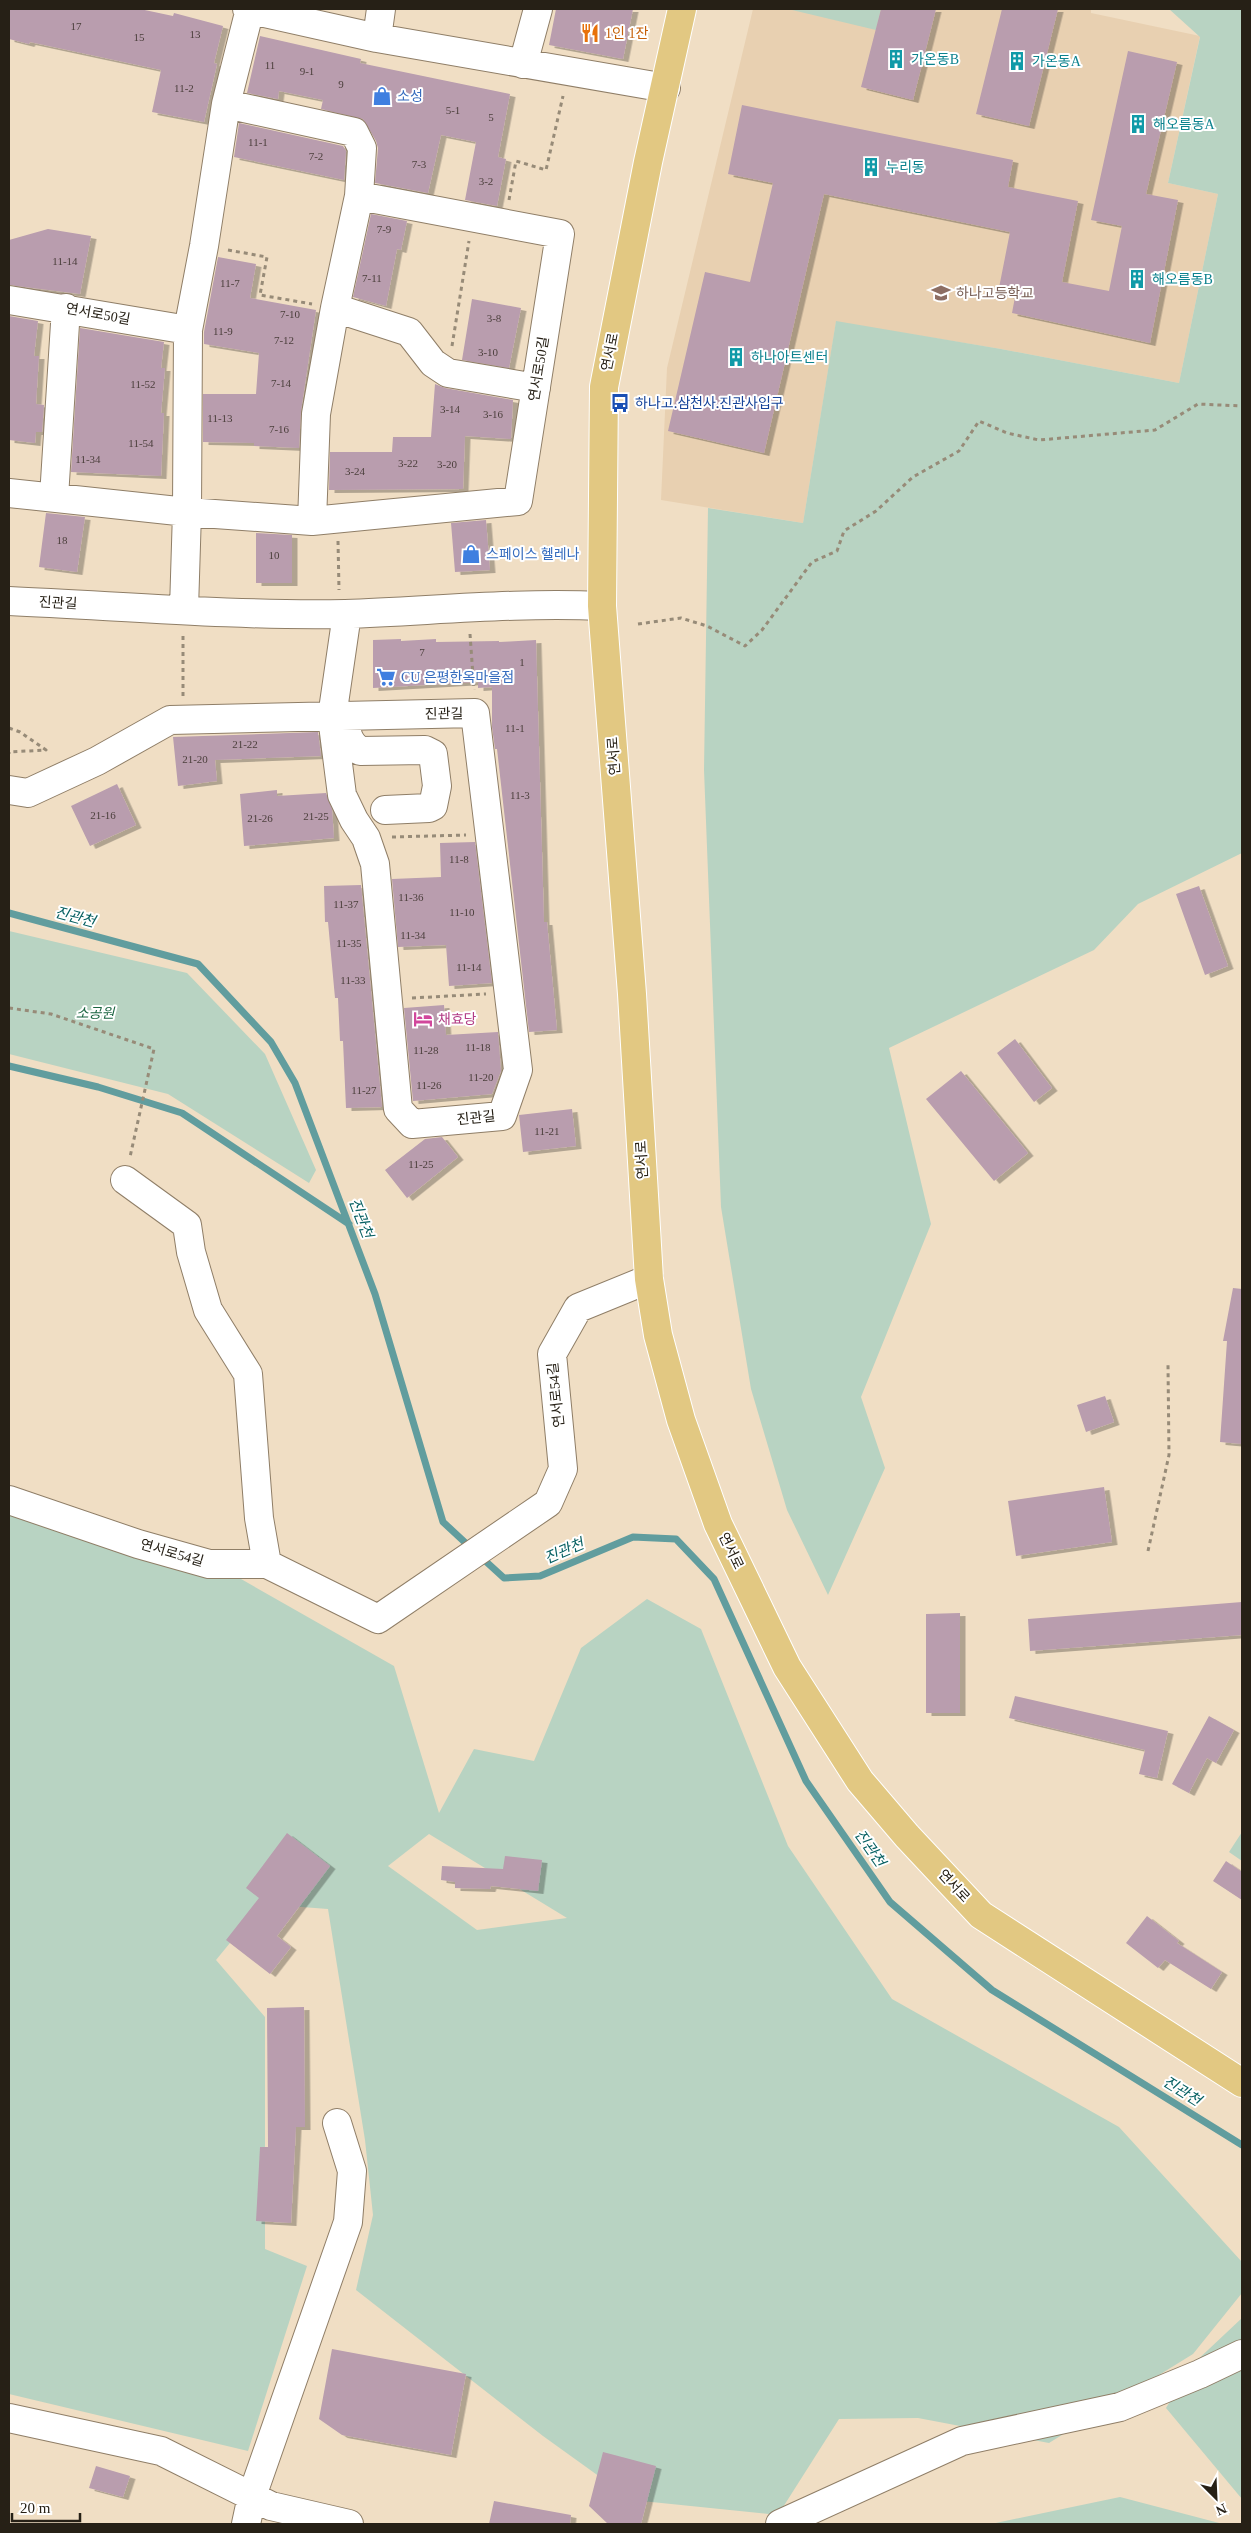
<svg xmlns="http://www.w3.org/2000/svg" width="1251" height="2533" font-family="'Times New Roman','Noto Sans KR',serif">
<defs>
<filter id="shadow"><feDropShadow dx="5.5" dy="3" stdDeviation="0" flood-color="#0004"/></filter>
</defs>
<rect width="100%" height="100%" fill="#f0dec4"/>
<!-- built -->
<path fill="#e8d0b1" d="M753 9H1091V13L1200 36 1168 183 1218 194 1179 383 1001 349 836 322 803 523 661 500 667 368Z"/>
<!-- green -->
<path fill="#b8d3c2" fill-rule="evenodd" d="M788 9H881L876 30Z
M1169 9H1242V853L1138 904 1094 950 889 1048 931 1224 861 1397 885 1468 828 1595 787 1510 751 1389 721 1207 704 770 708 508 803 523 836 321 1001 349 1179 383 1218 194 1168 183 1200 37Z
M9 931 187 973 265 1054 316 1170 309 1183 168 1094 9 1054Z
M9 1515 234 1575 394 1666 439 1813 474 1749 534 1761 581 1648 647 1599 701 1629 788 1846 892 1999 1119 2127 1242 2262V2293L1193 2354 1049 2443 918 2418 839 2419 778 2515 632 2500 543 2436 356 2290 373 2215 365 2140 328 1909 262 1904 216 1960 265 2017V2249L307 2266 248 2451 9 2394ZM429 1834 567 1918 477 1930 388 1866Z
M1242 1832V1861L1229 1852Z
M1242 2318V2499L1166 2408 1192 2365Z
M1120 2497 1223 2524H991Z"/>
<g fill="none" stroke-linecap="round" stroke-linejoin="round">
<!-- stream -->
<path stroke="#619d9e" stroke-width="7" d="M9 913 198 964 271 1042 295 1083 375 1294 443 1522 471 1548
M9 1066 98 1087 182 1113 349 1224
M481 1557 504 1578 540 1576 633 1537 676 1539 714 1579 806 1781 890 1902 992 1990 1242 2145"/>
</g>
<!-- building -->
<path fill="#b99dae" filter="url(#shadow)" d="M9 9H140L173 16 174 13 223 26 214 63 217 64 204 122 152 112 161 70 30 42 29 44 9 39Z
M556 9H633L623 59 549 45Z
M881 9H936L913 100 861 87Z
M1002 9H1058L1029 126 976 114Z
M260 36 361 59 360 63 510 94 498 157 506 159 497 206 465 200 476 142 441 135 428 193 375 183 378 148 376 141 363 119 321 109 323 100 279 91 278 99 247 93Z
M1128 51 1177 62 1146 194 1178 200 1150 343 1012 313 1015 297 998 293 1010 232 824 194 764 453 668 431 705 272 750 282 773 183 728 174 742 105 1013 160 1008 187 1078 201 1062 282 1109 291 1122 226 1091 220Z
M239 123 343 146 346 151 344 180 234 157Z
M371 214 407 221 401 250 397 249 386 306 353 297Z
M48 229 91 236 80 294 9 285V240Z
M218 257 256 264 250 298 316 310 301 411 299 448 254 446V443L203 442V394H256L259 353 204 344V332Z
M472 299 521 308 509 368 462 360Z
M9 316 38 321 34 356H39L36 404 44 405 42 432H36L35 443 9 440Z
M80 328 164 342 161 368H165L161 413H164L161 476 71 472Z
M435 384 445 388 513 400 511 439 465 436 463 489 329 490 330 452H392L393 437H431Z
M46 513 85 517 77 572 39 567Z
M486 520 490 570 455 572 451 523Z
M256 533 292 535V583H256Z
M401 639V641L436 639V642L499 641V642L536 640 544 922H547L557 1030 529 1032 497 749H495L492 727V687L478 688V682L373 688V640Z
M318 732 321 756 215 760 217 781 178 786 173 737Z
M117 784 136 825 90 846 71 806Z
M277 790V796L326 793 332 809 334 838 244 846 240 794Z
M475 842 492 983 449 986 446 945 398 947 392 879 441 877 440 843Z
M361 885 382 1107 346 1108 343 1041H340L338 998H335L328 922H325L324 886Z
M1199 886 1228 966 1205 975 1176 894Z
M444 1005 446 1035 498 1032 501 1071 492 1094 413 1101 404 1008Z
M1015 1039 1052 1088 1034 1102 997 1053Z
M961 1071 1028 1153 994 1181 926 1099Z
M572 1109 576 1146 523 1152 519 1115Z
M442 1137 458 1157 407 1198 385 1170 425 1139Z
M1233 1288 1242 1289V1444L1220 1442 1227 1341H1223Z
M1105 1396 1114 1422 1086 1432 1077 1405Z
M1104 1487 1112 1542 1016 1556 1008 1501Z
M1242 1602V1635L1030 1651 1028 1619Z
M960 1613V1713H926V1614Z
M1015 1696 1168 1731 1157 1778 1139 1774 1145 1750 1009 1718Z
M1209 1716 1234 1730 1216 1763 1207 1758 1189 1793 1172 1784Z
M287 1833 330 1866 277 1936 291 1947 270 1974 226 1940 259 1898 246 1888Z
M505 1856 542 1860 538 1891 491 1886 490 1889 455 1888V1882L441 1880 442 1866 503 1869Z
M1226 1861 1242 1872V1900L1213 1881Z
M1147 1916 1179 1941 1177 1943 1222 1972 1211 1989 1165 1960 1158 1968 1126 1943Z
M304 2007 305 2127H296L291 2223 256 2221 260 2147H268L267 2008Z
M332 2349 466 2374 451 2455 342 2435 319 2419Z
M603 2452 656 2466 641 2524H608L589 2506Z
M96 2466 130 2476 123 2497 89 2488Z
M494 2501 571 2515 570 2524H489Z"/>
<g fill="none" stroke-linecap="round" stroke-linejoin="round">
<!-- minor casing -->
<g stroke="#8f7e67" stroke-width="30">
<path id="minor" d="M247 9 377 38 666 88
M377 38 381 9
M523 64 538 9
M226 104 354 132 362 148 359 196 335 308 316 414 312 521
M9 300 188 330
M335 308 409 332 433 363 448 373 536 388
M9 493 187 512 312 521 518 501 560 234 359 196
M54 497 66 308
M9 601C121 606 233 616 345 614 431 611 516 602 602 606
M184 609 187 512 188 330 204 246 226 104 250 9
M347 716C345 730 347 742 360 751L425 750 433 754 437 786 433 806 429 808 385 810
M9 790 28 793 97 761 170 720 475 713 518 1070 502 1116 412 1124 398 1109 375 864 366 838 354 820 342 795 332 717 347 614
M125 1180 187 1225 191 1252 208 1310 248 1374 259 1518 267 1564
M9 1500 138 1544 209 1564H267L378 1619 548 1503 563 1469 552 1354 578 1308 649 1279
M9 2418 161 2451 271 2506 349 2524
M246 2524 252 2496 348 2222 352 2171 337 2123
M780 2524 962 2441 1120 2407 1200 2374 1242 2354"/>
</g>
<!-- major casing -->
<g stroke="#fff" stroke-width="30">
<path id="major" d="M682 9 648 162 604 387 602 606 632 994 649 1279 658 1335 681 1420 718 1524 787 1667 860 1781 907 1836 981 1915 1242 2083"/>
</g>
<!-- path -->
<path stroke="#978b78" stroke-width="3" stroke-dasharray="4 4" stroke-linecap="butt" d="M509 200 516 161 546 170 563 96
M228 250 267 257 260 295 312 304
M452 346 469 241
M338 541 339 590
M638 624 681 618 707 626 745 646 762 630 812 562 837 551 844 531 876 511 913 477 959 451 979 421 1007 433 1039 440 1155 430 1198 404 1242 406
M470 634 474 690
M183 696V635
M9 728 20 732 46 750 9 752V754
M392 837 466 835
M412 998 486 994
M9 1008 51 1014 154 1049 130 1157
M1148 1551 1169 1455 1168 1365"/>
<!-- minor -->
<use href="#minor" stroke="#fff" stroke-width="28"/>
<!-- major -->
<use href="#major" stroke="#e2c882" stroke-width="28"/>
</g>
<!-- icons -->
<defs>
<g id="restaurant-bare" transform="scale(1.5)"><path d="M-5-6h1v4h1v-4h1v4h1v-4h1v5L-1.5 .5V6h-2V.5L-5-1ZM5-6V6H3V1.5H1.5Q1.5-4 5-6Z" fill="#e8710a" stroke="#fff" stroke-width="2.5" paint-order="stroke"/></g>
<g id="building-bare" transform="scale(1.5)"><path d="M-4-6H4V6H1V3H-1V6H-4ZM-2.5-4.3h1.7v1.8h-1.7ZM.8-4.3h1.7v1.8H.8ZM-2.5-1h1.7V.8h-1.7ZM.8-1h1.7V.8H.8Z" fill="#0f9aa8" stroke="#fff" stroke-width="2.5" paint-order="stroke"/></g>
<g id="shop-bare" transform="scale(1.5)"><path d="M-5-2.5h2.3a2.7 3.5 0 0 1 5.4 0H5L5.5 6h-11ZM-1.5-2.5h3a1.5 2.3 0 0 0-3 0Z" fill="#3f7fe0" stroke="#fff" stroke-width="2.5" paint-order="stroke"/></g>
<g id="school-bare" transform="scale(1.5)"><path d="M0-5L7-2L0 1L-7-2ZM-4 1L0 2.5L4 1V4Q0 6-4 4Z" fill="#8d6e63" stroke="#fff" stroke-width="2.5" paint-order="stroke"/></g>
<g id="bus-bare" transform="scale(1.5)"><path d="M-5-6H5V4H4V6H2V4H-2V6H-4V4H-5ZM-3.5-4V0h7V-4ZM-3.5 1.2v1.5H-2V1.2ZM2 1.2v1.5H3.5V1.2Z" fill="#1a4fb4" stroke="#fff" stroke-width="2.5" paint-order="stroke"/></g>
<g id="supermarket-bare" transform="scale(1.5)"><path d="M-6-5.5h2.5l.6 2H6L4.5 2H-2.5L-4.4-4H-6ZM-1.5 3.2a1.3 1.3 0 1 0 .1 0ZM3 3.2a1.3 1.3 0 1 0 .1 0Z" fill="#3f7fe0" stroke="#fff" stroke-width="2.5" paint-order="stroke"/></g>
<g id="hotel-bare" transform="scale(1.5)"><path d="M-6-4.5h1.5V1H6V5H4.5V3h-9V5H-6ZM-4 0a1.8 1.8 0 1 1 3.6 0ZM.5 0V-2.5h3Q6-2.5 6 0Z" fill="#d1479c" stroke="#fff" stroke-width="2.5" paint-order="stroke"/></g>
</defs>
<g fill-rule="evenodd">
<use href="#restaurant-bare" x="590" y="33"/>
<use href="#building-bare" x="896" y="59"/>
<use href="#building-bare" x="1017" y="61"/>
<use href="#shop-bare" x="382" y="96"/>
<use href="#building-bare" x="1138" y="124"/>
<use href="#building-bare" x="871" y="167"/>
<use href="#building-bare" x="1137" y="279"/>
<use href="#school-bare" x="941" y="293"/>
<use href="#building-bare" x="736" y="357"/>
<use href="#bus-bare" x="620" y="403"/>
<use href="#shop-bare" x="471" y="554"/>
<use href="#supermarket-bare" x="386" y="677"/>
<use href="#hotel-bare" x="423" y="1019"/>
</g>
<g text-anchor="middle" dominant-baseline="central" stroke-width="4" stroke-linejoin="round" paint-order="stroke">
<!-- number labels -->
<g font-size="11" fill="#4b3f3c">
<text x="76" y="26">17</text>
<text x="195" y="34">13</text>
<text x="139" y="37">15</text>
<text x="270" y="65">11</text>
<text x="307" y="71">9-1</text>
<text x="341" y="84">9</text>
<text x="184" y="88">11-2</text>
<text x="453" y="110">5-1</text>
<text x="491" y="117">5</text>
<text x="258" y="142">11-1</text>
<text x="316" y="156">7-2</text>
<text x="419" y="164">7-3</text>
<text x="486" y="181">3-2</text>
<text x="384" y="229">7-9</text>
<text x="65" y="261">11-14</text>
<text x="372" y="278">7-11</text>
<text x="230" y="283">11-7</text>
<text x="290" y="314">7-10</text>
<text x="494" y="318">3-8</text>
<text x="223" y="331">11-9</text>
<text x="284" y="340">7-12</text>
<text x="488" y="352">3-10</text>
<text x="281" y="383">7-14</text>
<text x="143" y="384">11-52</text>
<text x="450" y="409">3-14</text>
<text x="493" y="414">3-16</text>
<text x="220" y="418">11-13</text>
<text x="279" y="429">7-16</text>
<text x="141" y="443">11-54</text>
<text x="88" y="459">11-34</text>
<text x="408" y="463">3-22</text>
<text x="447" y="464">3-20</text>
<text x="355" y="471">3-24</text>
<text x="62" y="540">18</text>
<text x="274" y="555">10</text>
<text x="422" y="652">7</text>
<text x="522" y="662">1</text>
<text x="515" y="728">11-1</text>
<text x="245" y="744">21-22</text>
<text x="195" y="759">21-20</text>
<text x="520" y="795">11-3</text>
<text x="103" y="815">21-16</text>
<text x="316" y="816">21-25</text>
<text x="260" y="818">21-26</text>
<text x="459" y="859">11-8</text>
<text x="411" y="897">11-36</text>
<text x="346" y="904">11-37</text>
<text x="462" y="912">11-10</text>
<text x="413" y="935">11-34</text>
<text x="349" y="943">11-35</text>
<text x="469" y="967">11-14</text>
<text x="353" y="980">11-33</text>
<text x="478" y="1047">11-18</text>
<text x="426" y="1050">11-28</text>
<text x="481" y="1077">11-20</text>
<text x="429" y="1085">11-26</text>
<text x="364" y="1090">11-27</text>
<text x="547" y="1131">11-21</text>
<text x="421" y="1164">11-25</text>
</g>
<!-- food labels -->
<g font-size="14" fill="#c56008" stroke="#fff" text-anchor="start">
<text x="605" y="33">1인 1잔</text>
</g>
<!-- culture labels -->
<g font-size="14" fill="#0d838f" stroke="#fff" text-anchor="start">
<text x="911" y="59">가온동B</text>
<text x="1032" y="61">가온동A</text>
<text x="1153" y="124">해오름동A</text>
<text x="886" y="167">누리동</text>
<text x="1152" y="279">해오름동B</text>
<text x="751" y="357">하나아트센터</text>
</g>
<!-- shop labels -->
<g font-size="14" fill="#366cbe" stroke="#fff" text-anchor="start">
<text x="397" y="96">소성</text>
<text x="486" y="554">스페이스 헬레나</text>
<text x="401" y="677">CU 은평한옥마을점</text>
</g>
<!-- education labels -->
<g font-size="14" fill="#785e54" stroke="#fff" text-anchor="start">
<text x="956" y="293">하나고등학교</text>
</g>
<!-- street labels -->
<g font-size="14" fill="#262016" stroke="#fff">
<text transform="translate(98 314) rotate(10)">연서로50길</text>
<text transform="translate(610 352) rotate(-79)">연서로</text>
<text transform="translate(539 369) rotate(-81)">연서로50길</text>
<text transform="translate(58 603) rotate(3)">진관길</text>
<text transform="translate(444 714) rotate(-1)">진관길</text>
<text transform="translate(614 756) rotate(-94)">연서로</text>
<text transform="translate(476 1118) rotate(-6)">진관길</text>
<text transform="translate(642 1160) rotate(-93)">연서로</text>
<text transform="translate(556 1395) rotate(-96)">연서로54길</text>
<text transform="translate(731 1551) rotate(64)">연서로</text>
<text transform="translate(172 1553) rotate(16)">연서로54길</text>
<text transform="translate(954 1886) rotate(47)">연서로</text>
</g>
<!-- transit labels -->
<g font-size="14" fill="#164399" stroke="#fff" text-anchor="start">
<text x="635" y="403">하나고.삼천사.진관사입구</text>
</g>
<!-- park labels -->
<g font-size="14" font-style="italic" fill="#1a6440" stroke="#fff">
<text x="95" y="1013">소공원</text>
</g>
<!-- hotel labels -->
<g font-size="14" fill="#b23c85" stroke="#fff" text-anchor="start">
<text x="438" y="1019">채효당</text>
</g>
<!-- water labels -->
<g font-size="15" font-style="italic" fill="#076062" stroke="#fff">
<text transform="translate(75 917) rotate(15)">진관천</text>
<text transform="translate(361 1218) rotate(69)">진관천</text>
<text transform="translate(564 1551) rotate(-23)">진관천</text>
<text transform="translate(870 1848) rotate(55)">진관천</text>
<text transform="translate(1182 2091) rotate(32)">진관천</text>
</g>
</g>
<!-- border -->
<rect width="1251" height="2533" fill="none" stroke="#262016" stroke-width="20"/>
<!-- north arrow -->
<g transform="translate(1216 2498) rotate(156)" stroke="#ffffff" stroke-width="4" paint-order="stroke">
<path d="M0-4L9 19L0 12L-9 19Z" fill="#262016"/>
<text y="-8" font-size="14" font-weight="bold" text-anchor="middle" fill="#262016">N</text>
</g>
<!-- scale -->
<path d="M12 2513v8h68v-8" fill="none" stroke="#262016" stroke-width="2.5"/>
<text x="20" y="2513" font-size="15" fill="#262016" stroke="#ffffff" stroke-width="4" paint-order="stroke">20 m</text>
</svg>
